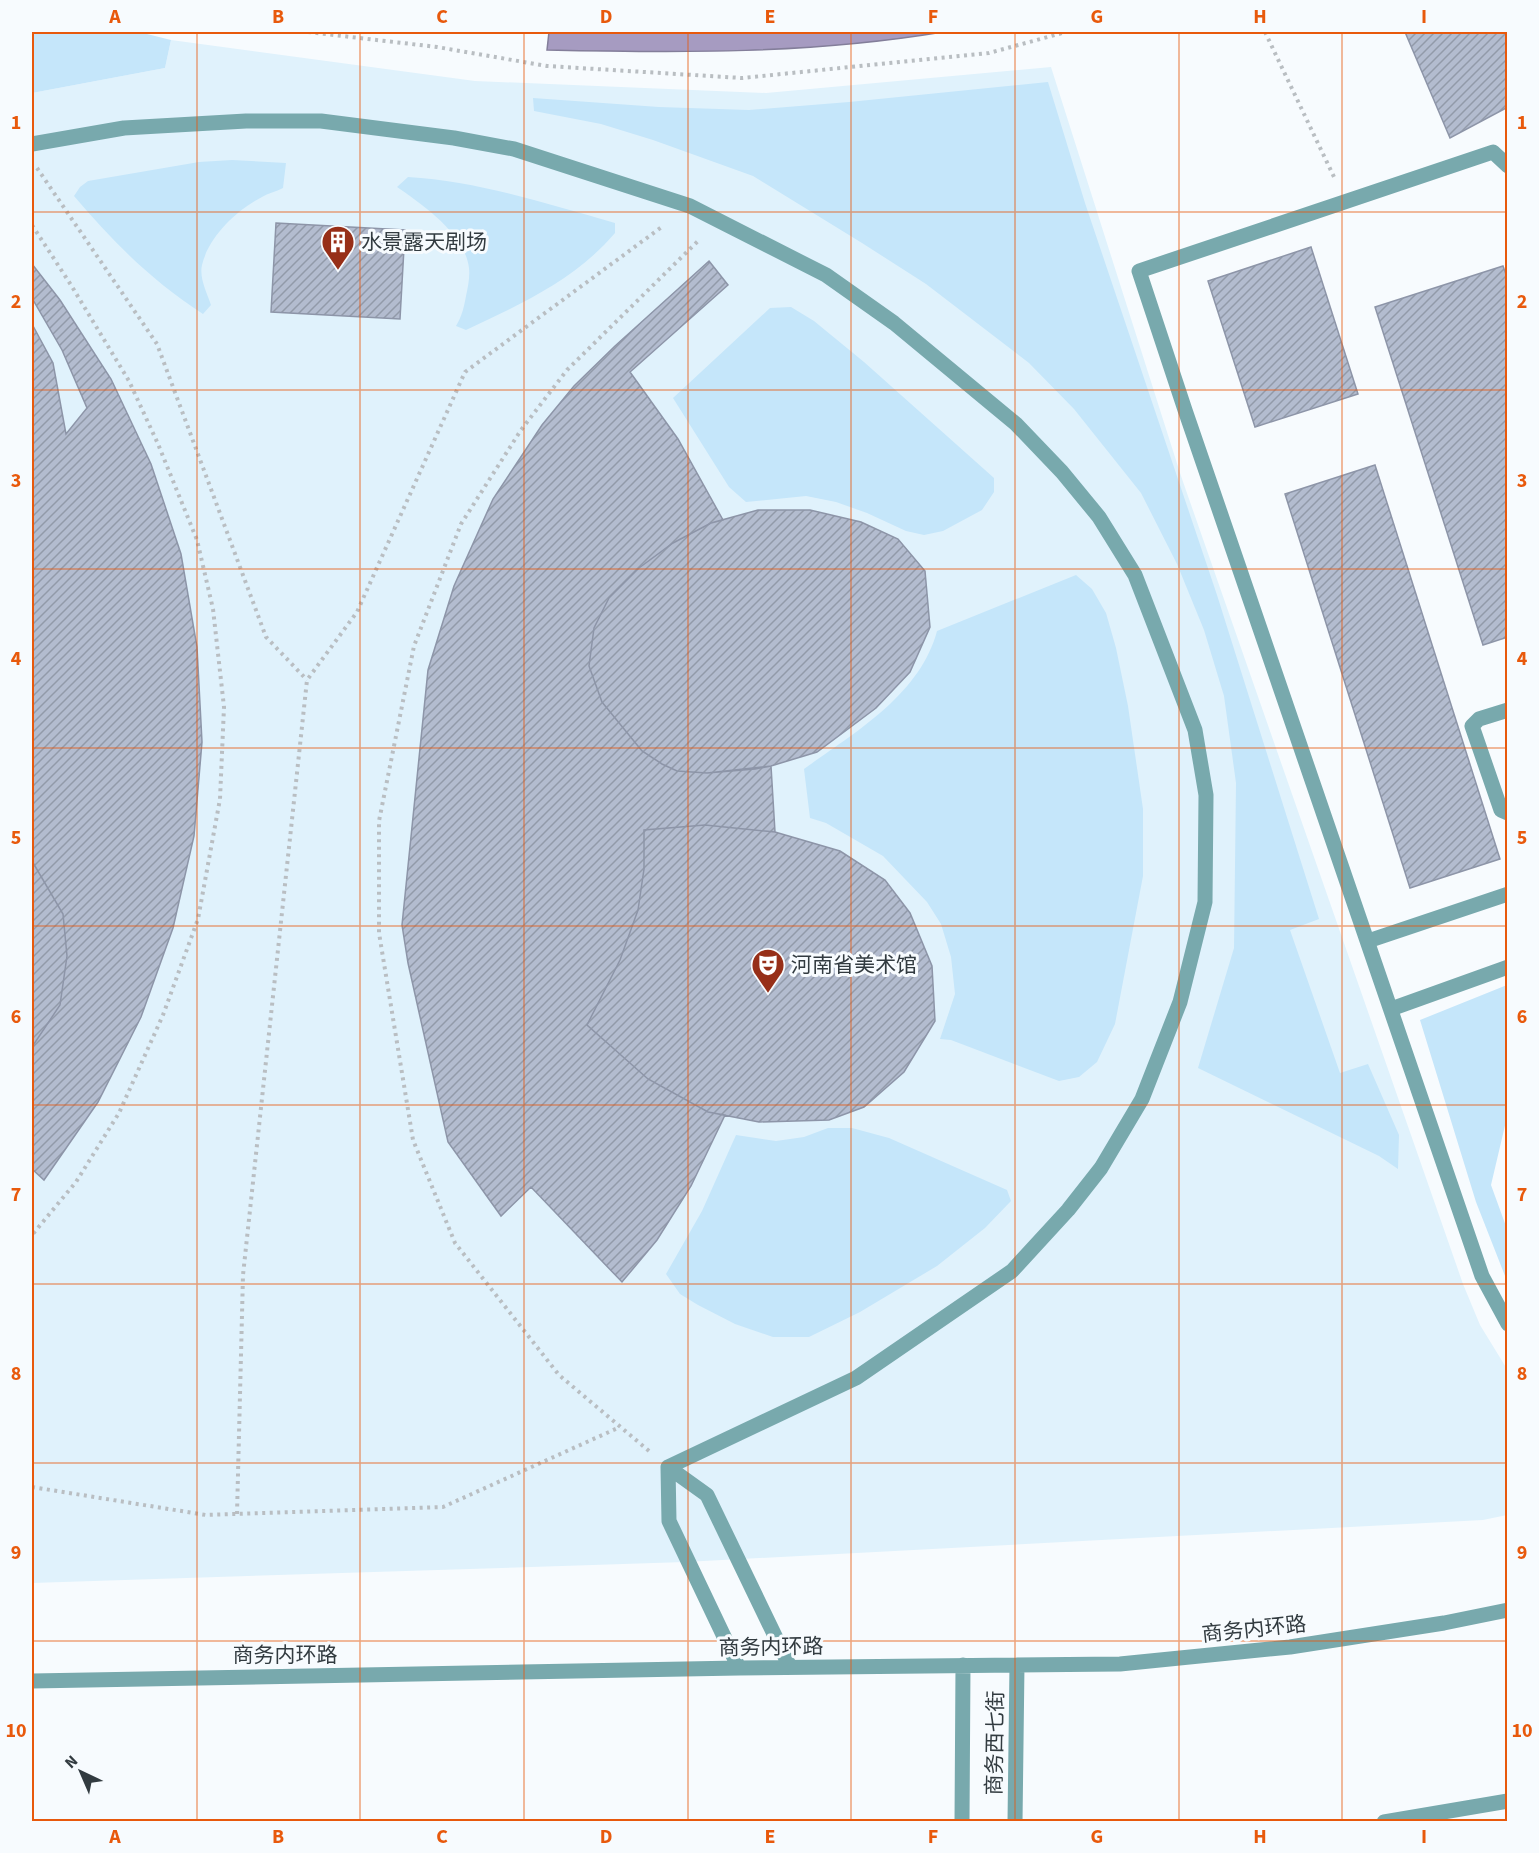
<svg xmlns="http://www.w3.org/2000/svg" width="1539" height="1853" font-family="'Source Sans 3','Noto Sans SC',sans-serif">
<defs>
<pattern id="building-hatch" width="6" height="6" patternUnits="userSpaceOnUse" patternTransform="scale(1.5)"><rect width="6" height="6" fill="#b3bccf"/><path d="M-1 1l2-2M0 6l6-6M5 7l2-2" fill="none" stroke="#929aa9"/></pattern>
</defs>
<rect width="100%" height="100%" fill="#f7fbfe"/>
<!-- built -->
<path fill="#e0f2fc" d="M171 40 475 81 766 93 1051 67 1181 476 1463 1284 1480 1325 1507 1369V1515L1483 1520 685 1562 32 1583V93L165 68Z"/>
<!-- green -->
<path fill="#c5e6fa" d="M32 32H139L171 40 165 68 32 93Z
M1048 82 1085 203 1217 595 1319 919 1290 930 1340 1073 1368 1064 1399 1135 1398 1169 1379 1156 1198 1068 1234 948 1236 783 1224 696 1204 630 1177 564 1141 493 1074 409 1029 363 926 284 862 243 753 176 653 140 601 124 534 111 533 98 659 107 749 110 849 102Z
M232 160 286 163 283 188C276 192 268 193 262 197 237 210 209 236 202 265 199 278 207 293 211 305L203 314C152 281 113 242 74 196L80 187 88 181 199 162Z
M408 177C478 181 547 204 615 223V233C575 280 521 304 466 330L456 326C462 316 464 307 466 296 468 287 470 277 469 268 465 234 423 205 397 187Z
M791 307 814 321 864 362 994 478V492L982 510 943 531 924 535 906 531 867 513 836 502 806 496 746 502 729 487 673 398 770 308Z
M1076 575 1092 589 1106 613 1116 648 1128 706 1143 809V876L1115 1024 1097 1062 1079 1077 1059 1081 951 1040 940 1039 955 994 951 957 941 924 927 902 883 856 826 823 810 818 804 769C854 733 920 695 937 631Z
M1507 985V1117L1491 1185 1507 1229V1281L1476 1202 1420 1020Z
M828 1128H852L889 1138 1007 1190 1011 1201 985 1228 937 1266 860 1312 809 1337H773L735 1324 698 1305 680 1294 666 1274 702 1211 736 1135 776 1141 804 1137Z"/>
<!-- water -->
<path fill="#a69bc1" stroke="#837e9a" stroke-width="1.5" d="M549 32H943C811 54 681 53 547 50Z"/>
<!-- building -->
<path fill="url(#building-hatch)" stroke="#8d95a8" stroke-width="1.5" d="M1405 32H1508V107L1450 138Z
M276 223 405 230 400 319 271 312Z
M1311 247 1358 394 1255 427 1208 281Z
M709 261 728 285 630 372 678 439 723 520 711 523 673 543 639 568 609 598 594 628 589 666 602 702 642 751 662 764 677 771 707 773 771 766 775 832 705 825 644 830V869L638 910 620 960 587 1025 648 1079 708 1112 725 1115 691 1186 657 1240 622 1282 531 1187 501 1216 448 1142 408 963 402 925 428 670 454 586 493 499 542 425 574 386 615 346Z
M32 264 60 300 111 379 151 464 181 554 197 647 202 742 194 836 173 928 141 1017 98 1102 44 1180 32 1169V1047L60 1005 67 956 63 914 32 861V324L53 363 66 434 87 408 62 350 32 298Z
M1503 266 1508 280V637L1483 645 1375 307Z
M1375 465 1500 859 1410 888 1285 494Z
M758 510H810L861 522 898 539 925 571 930 627 910 672 876 708 817 752 771 766 755 769 707 773 677 771 662 764 642 751 602 702 589 666 594 628 609 598 639 568 673 543 711 523Z
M705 825 775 832 840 851 885 880 910 913 932 966 935 1021 904 1072 864 1107 829 1120 759 1122 708 1112 648 1079 587 1025 620 960 638 910 644 869V830Z
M32 861 63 914 67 956 60 1005 32 1047Z"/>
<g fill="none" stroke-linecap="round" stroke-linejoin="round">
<!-- path -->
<path stroke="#b9bec2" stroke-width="4" stroke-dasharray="3 4.5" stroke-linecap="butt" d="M308 32 437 47 547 66 742 78 989 53 1066 32
M1265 32 1334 177
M37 168 157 344 266 637 307 680
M32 225 71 285 129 381 158 444 197 540 213 609 224 707 220 799 198 919 163 1015 119 1113 76 1182 32 1235
M649 1451 559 1375 455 1243 413 1140 379 933V821L414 646 461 524 521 430 567 370 700 239
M32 1487 206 1515 443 1507 620 1427
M237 1514 243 1275 307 680 357 612 465 372 663 226"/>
<!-- minor -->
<path stroke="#78a9ad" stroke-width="15" d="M32 144 124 128 246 121H321L454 138 514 149 690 206 826 275 894 323 1016 424 1062 472 1099 517 1135 575 1195 730 1206 795 1205 902 1180 1002 1142 1099 1101 1168 1068 1210 1012 1271 856 1378 668 1467
M1508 166 1493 152 1139 271 1185 410 1482 1276 1508 1324
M1508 710 1479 719 1472 726 1501 810 1508 813
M1368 941 1508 894
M1391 1009 1508 967
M668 1467 707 1495 790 1667
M668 1467 669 1521 739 1668
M32 1681 739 1668 1120 1664 1290 1647 1444 1623 1508 1610
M962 1822 963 1665
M1015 1822 1017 1665
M1384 1822 1508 1801"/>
</g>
<!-- grid -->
<path fill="none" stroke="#e8590c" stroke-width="1.5" stroke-opacity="0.55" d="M197 32V1822M360 32V1822M524 32V1822M688 32V1822M851 32V1822M1015 32V1822M1179 32V1822M1342 32V1822M32 212H1508M32 390H1508M32 569H1508M32 748H1508M32 926H1508M32 1105H1508M32 1284H1508M32 1463H1508M32 1641H1508"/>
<!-- icons -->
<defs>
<g id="building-pin" transform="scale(1.725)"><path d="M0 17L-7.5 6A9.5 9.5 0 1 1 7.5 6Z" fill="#972f18" stroke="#f7fbfe"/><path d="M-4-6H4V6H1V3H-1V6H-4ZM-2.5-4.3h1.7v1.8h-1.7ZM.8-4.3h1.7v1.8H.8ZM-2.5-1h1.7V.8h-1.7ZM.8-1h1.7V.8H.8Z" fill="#fff"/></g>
<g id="theatre-pin" transform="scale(1.725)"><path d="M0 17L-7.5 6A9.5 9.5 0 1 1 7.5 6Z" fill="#972f18" stroke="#f7fbfe"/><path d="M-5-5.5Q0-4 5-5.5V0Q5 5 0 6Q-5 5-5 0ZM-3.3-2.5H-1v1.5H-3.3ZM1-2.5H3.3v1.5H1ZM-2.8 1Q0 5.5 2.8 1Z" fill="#fff"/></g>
</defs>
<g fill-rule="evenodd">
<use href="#building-pin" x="338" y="242"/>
<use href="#theatre-pin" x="768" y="965"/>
</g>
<g text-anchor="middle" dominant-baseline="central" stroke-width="6" stroke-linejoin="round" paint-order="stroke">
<!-- poi labels -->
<g font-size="21" fill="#323b40" stroke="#f7fbfe" text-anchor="start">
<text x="361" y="242">水景露天剧场</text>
<text x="791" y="965">河南省美术馆</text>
</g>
<!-- street labels -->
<g font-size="21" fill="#323b40" stroke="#f7fbfe">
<text transform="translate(1254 1629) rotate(-6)">商务内环路</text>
<text transform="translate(771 1647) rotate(-1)">商务内环路</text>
<text x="285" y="1655">商务内环路</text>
<text transform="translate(995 1743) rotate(-89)">商务西七街</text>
</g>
</g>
<!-- border -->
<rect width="1539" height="1853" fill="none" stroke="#f7fbfe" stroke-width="66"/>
<!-- north arrow -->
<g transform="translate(81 1772) rotate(316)" stroke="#f7fbfe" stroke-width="4.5" paint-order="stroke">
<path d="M0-4.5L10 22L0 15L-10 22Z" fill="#323b40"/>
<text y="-9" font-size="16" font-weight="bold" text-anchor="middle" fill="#323b40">N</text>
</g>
<rect x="33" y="33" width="1473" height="1787" fill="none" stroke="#e8590c" stroke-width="2"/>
<g font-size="20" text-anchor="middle" font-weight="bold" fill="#e8590c">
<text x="115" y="23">A</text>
<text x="278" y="23">B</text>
<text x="442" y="23">C</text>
<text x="606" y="23">D</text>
<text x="770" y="23">E</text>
<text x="933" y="23">F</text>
<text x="1097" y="23">G</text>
<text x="1260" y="23">H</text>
<text x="1424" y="23">I</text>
<text x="16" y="129">1</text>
<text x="1522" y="129">1</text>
<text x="16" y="308">2</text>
<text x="1522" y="308">2</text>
<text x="16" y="487">3</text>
<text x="1522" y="487">3</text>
<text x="16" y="665">4</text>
<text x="1522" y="665">4</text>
<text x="16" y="844">5</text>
<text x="1522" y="844">5</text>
<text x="16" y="1023">6</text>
<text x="1522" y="1023">6</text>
<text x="16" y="1201">7</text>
<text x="1522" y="1201">7</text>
<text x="16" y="1380">8</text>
<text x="1522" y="1380">8</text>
<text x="16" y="1559">9</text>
<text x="1522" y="1559">9</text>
<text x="16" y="1737">10</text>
<text x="1522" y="1737">10</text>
<text x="115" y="1843">A</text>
<text x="278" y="1843">B</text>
<text x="442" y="1843">C</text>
<text x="606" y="1843">D</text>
<text x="770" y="1843">E</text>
<text x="933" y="1843">F</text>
<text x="1097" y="1843">G</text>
<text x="1260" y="1843">H</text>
<text x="1424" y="1843">I</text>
</g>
</svg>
